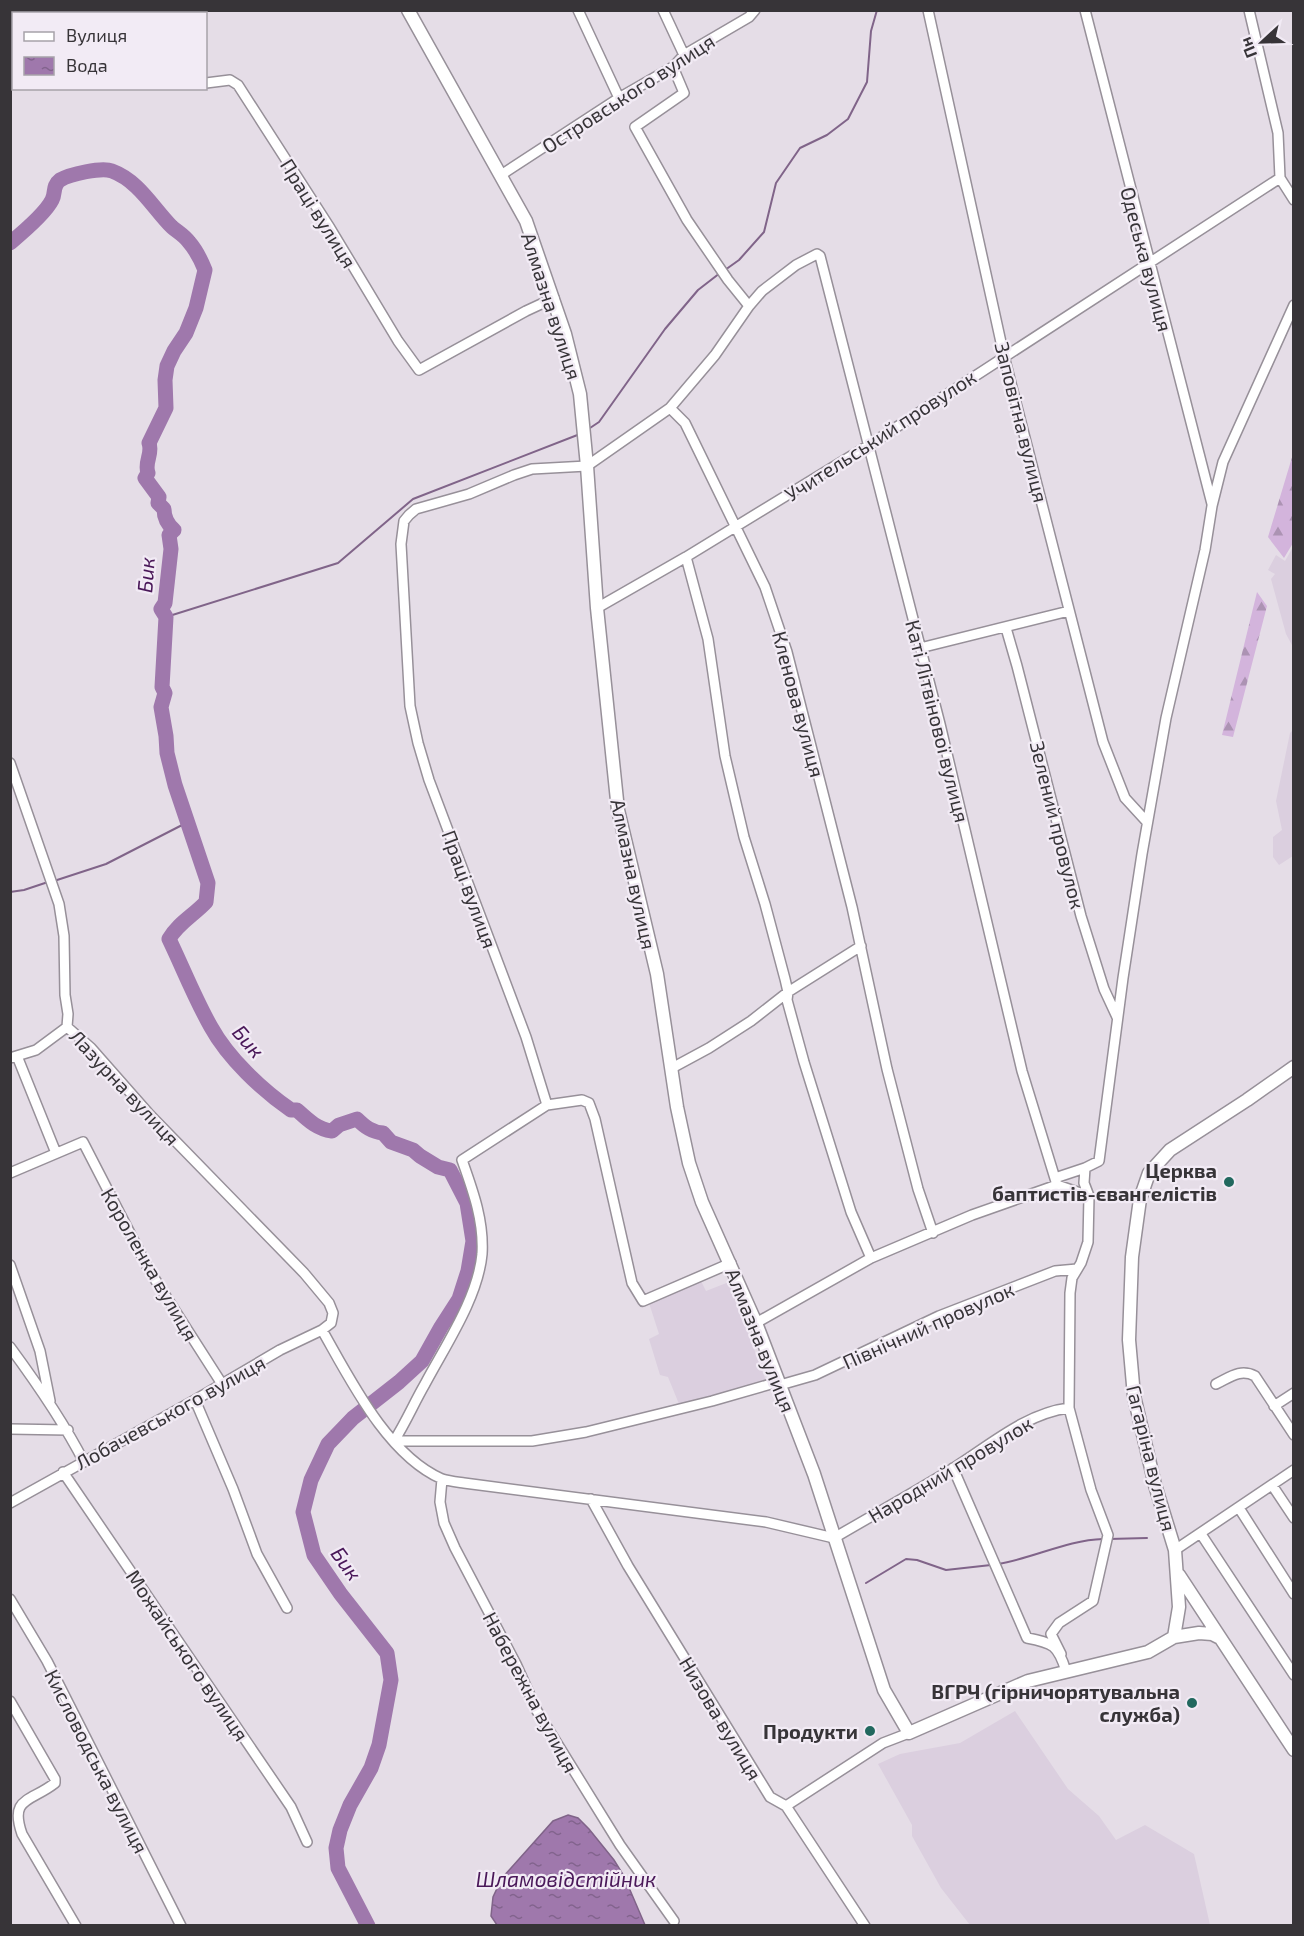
<svg xmlns="http://www.w3.org/2000/svg" width="1304" height="1936" font-family="'Exo 2',sans-serif">
<defs>
<pattern id="forest-firs" width="22" height="20" patternUnits="userSpaceOnUse" patternTransform="scale(1.5)"><rect width="22" height="20" fill="#d3b4dc"/><path d="M5 1l3.5 6h-7zM16 11l3.5 6h-7z" fill="#ac93b3"/></pattern>
<pattern id="water-ripples" width="26" height="14" patternUnits="userSpaceOnUse" patternTransform="scale(1.5)"><rect width="26" height="14" fill="#9f78ac"/><path d="M2 4q2-2 4 0t4 0M15 11q2-2 4 0t4 0" fill="none" stroke="#82638d"/></pattern>
</defs>
<rect width="100%" height="100%" fill="#e5dde7"/>
<!-- built -->
<path fill="#dbcfdf" d="M1293 547V647L1286 634 1271 579 1275 574 1268 570 1276 555 1285 561Z
M1293 730V856L1279 865 1273 857V837L1282 830 1276 801 1290 733Z
M701 1281 706 1291 729 1282 766 1381 718 1396 679 1404 668 1377 660 1375 649 1339 659 1334 649 1303Z
M1015 1711 1068 1789 1099 1816 1116 1840 1145 1825 1194 1854 1210 1925H970L941 1888 912 1836V1825L878 1764 900 1754 960 1743Z"/>
<!-- forest -->
<path fill="url(#forest-firs)" d="M1293 454V543L1284 558 1268 537Z
M1257 592 1267 606 1233 737 1222 735Z"/>
<!-- water -->
<path fill="url(#water-ripples)" stroke="#806489" stroke-width="1.5" d="M568 1815 578 1818 589 1829 614 1860 624 1876 645 1925H497L491 1916 493 1897 502 1878 553 1821Z"/>
<g fill="none" stroke-linecap="round" stroke-linejoin="round">
<!-- stream -->
<path stroke="#806489" stroke-width="2" d="M725 270 739 260 764 232 776 183 800 148 827 135 848 119 867 82 871 31 877 10
M587 430 599 422 665 329 698 290 720 273
M166 617 338 563 413 499 580 434
M54 881 106 864 188 822
M10 892 24 890 48 882
M1109 1539 1147 1538
M998 1564C1034 1558 1067 1540 1103 1539
M866 1583 906 1559 917 1560 946 1570 991 1565"/>
<!-- river -->
<path stroke="#9f78ac" stroke-width="15" d="M10 243C22 233 45 214 52 200 56 193 52 186 60 180 70 174 102 167 112 171 139 181 153 208 172 227 178 232 185 236 189 242 196 250 201 260 205 270L196 308 186 333 174 351 167 366 165 380 166 408 149 443C153 454 144 462 148 473L145 478 159 497 158 503 164 509C164 518 167 524 174 530L169 535 171 549 165 603 161 609 166 617 162 687 165 693 161 707 166 736 167 753 175 785 208 883 206 902C194 915 178 923 169 939 183 968 195 999 211 1027 228 1058 262 1090 291 1110H297C308 1120 317 1129 332 1131L339 1125 357 1119C365 1127 372 1132 383 1133L391 1142 413 1150 420 1156 438 1167 450 1170 467 1203 473 1241 468 1271 459 1299 441 1327 422 1361 399 1382 353 1418 328 1444 311 1480 303 1512 314 1555 340 1593 387 1653 391 1680 379 1745 371 1768 350 1805 340 1830 336 1848 338 1868 368 1926"/>
<!-- minor casing -->
<g stroke="#979099" stroke-width="12">
<path id="minor" d="M147 10 149 14
M578 10 619 98
M663 10 684 55
M928 10 1004 356 1103 742 1125 798 1147 822
M1085 10 1212 504
M1249 10 1278 133 1280 178
M673 67 684 93 635 127 687 220 728 280 749 306
M206 83 230 80 238 85 330 228 398 341 419 370 526 311 554 298
M501 175 619 98 673 67 684 55 749 17 755 10
M1280 178 1294 200
M670 408 587 466 532 469 514 475 469 494 416 509 409 515 404 521 401 544 410 706 418 743 429 780 526 1037 547 1105 582 1100 589 1103 595 1119 632 1283 643 1301 731 1263
M686 557 708 639 725 756 744 837 765 904 785 979 788 992 787 1000 804 1062 851 1212 871 1258
M597 608 686 557 869 445 1280 178
M1006 628 1017 666 1081 916 1104 989 1117 1017
M920 648 1069 611
M10 763 59 904 64 936 65 995 68 1014 67 1027 91 1048 150 1115 304 1273 329 1303 333 1313 331 1323 322 1330 280 1350 195 1400 10 1503
M17 1056 56 1153
M10 1058 36 1050 67 1027
M672 1068 709 1048 751 1021 788 992 861 946
M10 1173 83 1142 149 1270 222 1384
M1055 1178 1085 1168
M933 1233 918 1189 887 1069 852 907 787 652 765 587 685 423 670 408 715 355 749 306 762 291 796 265 817 254 820 256 940 724 1022 1071 1057 1185
M10 1265 40 1351 50 1401
M756 1323 871 1258 972 1215 1057 1185 1089 1196
M322 1330C350 1379 387 1455 442 1479 448 1481 457 1482 464 1483L766 1522 834 1538C873 1515 913 1493 952 1469 989 1446 1026 1413 1069 1408
M10 1347C38 1385 63 1421 84 1462
M1216 1384C1229 1378 1240 1368 1255 1376L1294 1435
M780 1385 815 1375 939 1316 1055 1271 1077 1269
M195 1400 233 1489 257 1554 287 1608
M1274 1406 1294 1393
M10 1429 68 1430
M394 1441C406 1422 414 1403 425 1384 445 1346 478 1298 482 1254 484 1221 473 1191 462 1160L547 1105
M394 1441H532L586 1432 712 1401 778 1382
M953 1468 1027 1638C1053 1643 1058 1645 1066 1671
M63 1472 291 1807 307 1842
M442 1479 440 1502 444 1523 455 1548 516 1664 537 1711 620 1845 674 1921
M1272 1485 1294 1518
M591 1499 628 1566 770 1797 786 1806 865 1926
M1239 1508 1294 1594
M1201 1534 1294 1675
M1175 1550 1294 1470
M10 1599 47 1661 181 1926
M1061 1654 1051 1634 1059 1623 1093 1601 1108 1535 1091 1490 1069 1408 1070 1293 1072 1278 1081 1263 1088 1242 1089 1196 1084 1183 1085 1168 1099 1161 1123 978 1142 854 1166 718 1205 550 1212 506 1223 462 1294 305
M10 1701 55 1779V1783C31 1802 9 1797 22 1834L76 1926
M786 1806 883 1743 909 1733"/>
</g>
<!-- secondary casing -->
<g stroke="#979099" stroke-width="15">
<path id="secondary" d="M408 10 526 221 565 334 580 394 587 466 597 608 618 810 657 974 677 1107 689 1163 702 1202 756 1323 814 1474 884 1690 909 1733 1028 1681 1148 1652 1174 1637 1199 1633 1212 1634 1220 1638
M1179 1575 1294 1750
M1174 1637 1179 1607 1175 1550 1155 1485 1134 1396 1129 1340 1132 1257 1140 1199 1149 1173 1170 1150 1247 1100 1294 1067"/>
</g>
<!-- minor -->
<use href="#minor" stroke="#fff" stroke-width="9"/>
<!-- secondary -->
<use href="#secondary" stroke="#fff" stroke-width="12"/>
</g>
<!-- markers -->
<g fill="#21685e" stroke="#f2ebf5" stroke-width="2">
<circle cx="1229" cy="1182" r="6"/>
<circle cx="1192" cy="1703" r="6"/>
<circle cx="870" cy="1731" r="6"/>
</g>
<g text-anchor="middle" dominant-baseline="central" stroke-width="4.5" stroke-linejoin="round" paint-order="stroke">
<!-- street labels -->
<g font-size="20" fill="#373438" stroke="#f2ebf5">
<text transform="translate(628 93) rotate(-33)">Островського вулиця</text>
<text transform="translate(319 213) rotate(58)">Праці вулиця</text>
<text transform="translate(1147 259) rotate(75)">Одеська вулиця</text>
<text transform="translate(552 306) rotate(72)">Алмазна вулиця</text>
<text transform="translate(1022 422) rotate(76)">Заповітна вулиця</text>
<text transform="translate(880 435) rotate(-33)">Учительський провулок</text>
<text transform="translate(799 704) rotate(75)">Кленова вулиця</text>
<text transform="translate(938 721) rotate(76)">Каті Літвінової вулиця</text>
<text transform="translate(1058 825) rotate(76)">Зелений провулок</text>
<text transform="translate(634 874) rotate(78)">Алмазна вулиця</text>
<text transform="translate(470 889) rotate(70)">Праці вулиця</text>
<text transform="translate(125 1087) rotate(47)">Лазурна вулиця</text>
<text transform="translate(150 1264) rotate(60)">Короленка вулиця</text>
<text transform="translate(928 1325) rotate(-24)">Північний провулок</text>
<text transform="translate(761 1340) rotate(68)">Алмазна вулиця</text>
<text transform="translate(170 1412) rotate(-29)">Лобачевського вулиця</text>
<text transform="translate(1152 1458) rotate(76)">Гагаріна вулиця</text>
<text transform="translate(950 1469) rotate(-31)">Народний провулок</text>
<text transform="translate(188 1655) rotate(56)">Можайського вулиця</text>
<text transform="translate(531 1692) rotate(62)">Набережна вулиця</text>
<text transform="translate(721 1718) rotate(59)">Низова вулиця</text>
<text transform="translate(97 1761) rotate(63)">Кисловодська вулиця</text>
</g>
<!-- poi labels -->
<g font-size="20" font-weight="bold" fill="#373438" stroke="#f2ebf5" text-anchor="end">
<text x="1217" y="1170">Церква<tspan x="1217" dy="23">баптистів-євангелістів</tspan></text>
<text x="1180" y="1691">ВГРЧ (гірничорятувальна<tspan x="1180" dy="23">служба)</tspan></text>
<text x="858" y="1731">Продукти</text>
</g>
<!-- water labels -->
<g font-size="21" font-style="italic" fill="#4a1859" stroke="#f2ebf5">
<text transform="translate(145 575) rotate(-85)">Бик</text>
<text transform="translate(249 1041) rotate(49)">Бик</text>
<text transform="translate(347 1563) rotate(54)">Бик</text>
<text x="566" y="1878">Шламовідстійник</text>
</g>
</g>
<!-- border -->
<rect width="1304" height="1936" fill="none" stroke="#373438" stroke-width="24"/>
<!-- legend -->
<rect x="12" y="12" width="195" height="78" fill="#f2ebf5" stroke="#a7a2a9" stroke-width="1.5"/>
<rect x="24" y="32" width="30" height="9" fill="#ffffff" stroke="#a7a2a9" stroke-width="1.5"/>
<text x="66" y="42" font-size="18" fill="#373438">Вулиця</text>
<rect x="24" y="57" width="30" height="18" fill="url(#water-ripples)" stroke="#a7a2a9" stroke-width="1.5"/>
<text x="66" y="72" font-size="18" fill="#373438">Вода</text>
<!-- north arrow -->
<g transform="translate(1262 42) rotate(248)" stroke="#f2ebf5" stroke-width="4.5" paint-order="stroke">
<path d="M0-4.5L10 22L0 15L-10 22Z" fill="#373438"/>
<text y="-9" font-size="16" font-weight="bold" text-anchor="middle" fill="#373438">Пн</text>
</g>
</svg>
